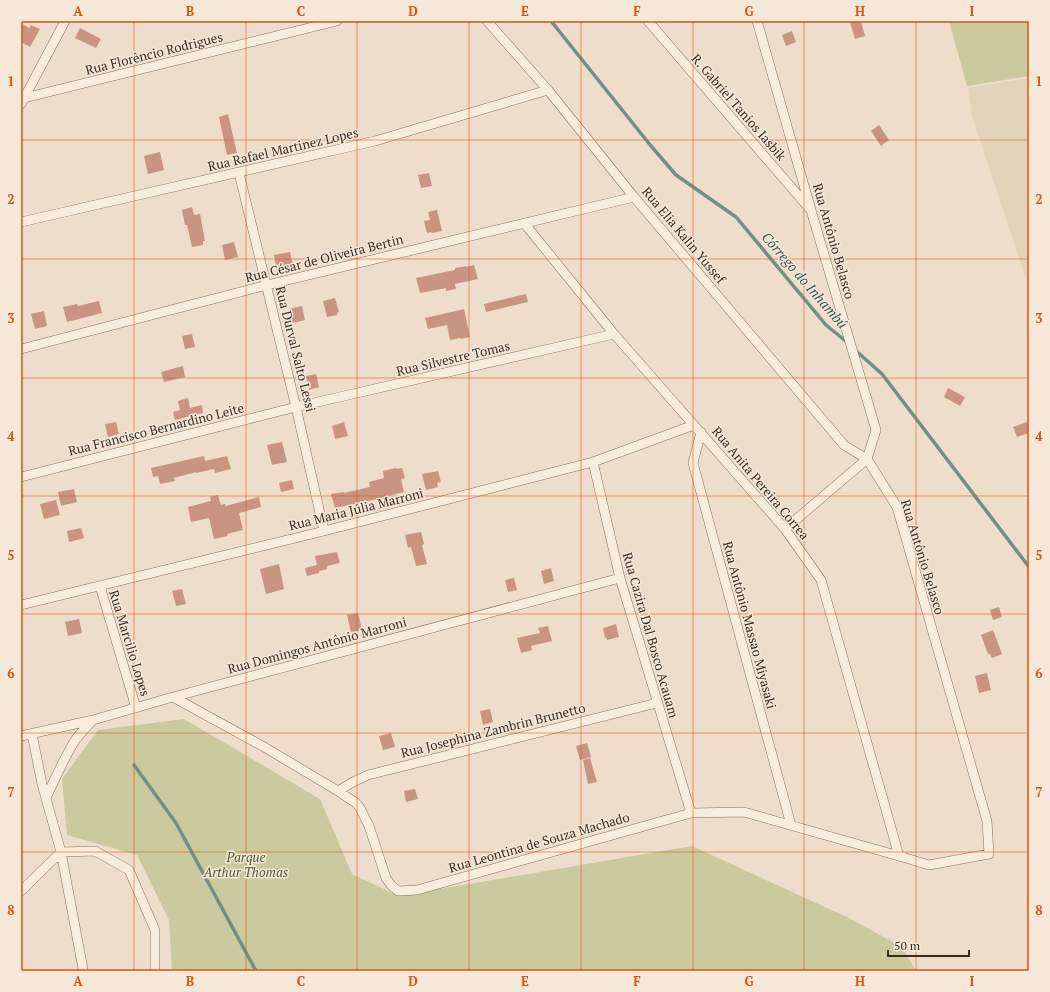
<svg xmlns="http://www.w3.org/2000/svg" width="1050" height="992" font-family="'PT Serif',serif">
<rect width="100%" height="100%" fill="#edddca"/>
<!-- farmland -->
<path fill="#e2d4b8" d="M1029 78V288L972 116 968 88Z"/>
<!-- green -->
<path fill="#cbc99e" d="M949 21H1029V76L967 86Z
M184 719 320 799 352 874 399 896 692 846 851 919 902 947 916 971H172L169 920 137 855 67 835 62 779 98 730Z"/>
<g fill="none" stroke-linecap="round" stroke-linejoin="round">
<!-- stream -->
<path stroke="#719083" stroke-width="3.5" d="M551 21 651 146 676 175 736 217 826 325 848 343
M855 350 882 374 1029 567
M134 765 176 823 256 971"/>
</g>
<!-- building -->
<path fill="#c99482" d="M855 21H861L865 36 855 39 850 22Z
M21 23 29 28 31 25 40 29 30 47 21 42Z
M80 28 101 39 96 48 75 38Z
M792 31 796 42 786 46 782 35Z
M228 114 237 153 227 155 219 117Z
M879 125 889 140 881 146 871 131Z
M160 152 164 170 148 174 144 156Z
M429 173 432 186 421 188 418 175Z
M192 207 194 215 200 214 205 241H203V245L192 247 187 225H185L182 210Z
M437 210 442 231 432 233 431 232 427 233 424 221 430 220 428 212Z
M234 242 238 257 225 260 222 245Z
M290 252 293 265 289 266V268L277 271 274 255Z
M474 265 478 279 455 284 456 289 446 291V288L420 293 416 278 455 270V268L467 266V267Z
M526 294 528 302 486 312 484 304Z
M335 298 339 312 337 313V315L327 317 323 301Z
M99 301 102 313 67 322 63 307 77 304 78 306Z
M302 306 305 320 293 323 289 309Z
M464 309 470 337 461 339 460 338 450 340 447 325 428 329 425 318Z
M44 311 47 326 35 329 31 314Z
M192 334 195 347 185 349 182 336Z
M183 366 185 377 164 382 161 372Z
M316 374 319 387 309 390 306 376Z
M948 388 965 397 960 406 944 397Z
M188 398 190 408 202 405 203 413 175 420 173 412 180 410 178 401Z
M116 422 119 434 108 437 105 424Z
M344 422 348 436 335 439 332 426Z
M1027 422 1029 429V433L1017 437 1013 427Z
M282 442 287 462 272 465 267 445Z
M204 456 205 461 227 456 231 469 215 473 214 469 196 473V472L174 478 175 481 160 484 158 476 153 477 151 468Z
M396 468 397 469 402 468 405 478 401 479 404 492 373 500 335 508 331 494 344 492V493L370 487 369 482 384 478 383 471Z
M438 471 441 482 437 483 438 487 426 490 422 474Z
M292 480 294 489 281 492 279 483Z
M74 489 77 502 61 506 58 492Z
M218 495 221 505 225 504 226 506 259 497 261 507 239 513 243 530 227 534 228 536 214 539 209 518 191 522 188 507 211 501 210 497Z
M56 500 60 515 44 519 40 504Z
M81 528 84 538 69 542 67 531Z
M421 532 424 544 422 545 427 564 416 566 411 547 408 548 405 535Z
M337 552 340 563 327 566V569L319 571V573L307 576 305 568 317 565V566L315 556Z
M279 564 284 589 266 594 260 569Z
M551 568 554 581 544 584 541 571Z
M514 578 517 590 508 592 505 580Z
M182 589 186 604 176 606 172 591Z
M999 607 1002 617 993 620 990 610Z
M358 613 362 630 351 632 347 615Z
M79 619 82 633 68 636 65 622Z
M616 624 619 637 607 640 606 637 605 638 603 628Z
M548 626 552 641 531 646 532 650 521 653 517 638 540 633 538 628Z
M993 630 1002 654 992 658 990 654H988L981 635Z
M987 673 991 690 979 693 975 676Z
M490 709 493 722 483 725 480 711Z
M391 733 395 747 383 750 379 736Z
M587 743 591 757 580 760 576 746Z
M590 758 597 782 588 784 583 760Z
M415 789 418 799 406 802 404 791Z"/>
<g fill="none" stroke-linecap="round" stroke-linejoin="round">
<!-- street casing -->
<g stroke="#896f5f" stroke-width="10">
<path id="street" d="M487 21 548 90 634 197 844 445 867 459 785 529
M648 21 809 208
M24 98 337 21
M21 104 65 21
M239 173 296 407 324 531
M21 222 375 141 548 90
M524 223 614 334 785 529 821 580 899 856
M21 349 267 285 634 197
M701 432 693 463 791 825
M593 462 620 578 691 813
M21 477 296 407 614 334
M100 586 136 708
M21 605 324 531 593 462 694 425
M173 697 266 748 338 791 356 803 360 808 369 826 386 878 391 885 398 891 417 890 691 813 744 812 899 856 929 865 989 854 987 821 897 507 867 459 876 430 813 217 757 21
M32 734 42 784 61 852 83 969V971
M21 736 93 720 173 697 620 578
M338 791 353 782 368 775 657 703
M46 798C55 779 63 760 74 742 79 734 86 728 92 721
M61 852 95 851 129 870 155 930V971
M21 891 61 852"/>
</g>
<!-- street -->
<use href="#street" stroke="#f8ecdd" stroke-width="9"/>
</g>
<!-- grid -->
<path fill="none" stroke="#d7540e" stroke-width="1" stroke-opacity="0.55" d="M134 21V971M246 21V971M357 21V971M469 21V971M581 21V971M693 21V971M804 21V971M916 21V971M21 140H1029M21 259H1029M21 378H1029M21 496H1029M21 614H1029M21 733H1029M21 852H1029"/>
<g text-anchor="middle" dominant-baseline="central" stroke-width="3" stroke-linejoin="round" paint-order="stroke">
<!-- street labels -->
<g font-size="13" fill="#3a2a22" stroke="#f5e8d9">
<text transform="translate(154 53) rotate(-14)">Rua Florêncio Rodrigues</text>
<text transform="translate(739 107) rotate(49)">R. Gabriel Tanios Iasbik</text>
<text transform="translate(283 149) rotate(-13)">Rua Rafael Martinez Lopes</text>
<text transform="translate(684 235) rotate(50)">Rua Elia Kalin Yussef</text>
<text transform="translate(834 241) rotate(74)">Rua Antônio Belasco</text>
<text transform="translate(324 258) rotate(-14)">Rua César de Oliveira Bertin</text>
<text transform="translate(296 349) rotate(76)">Rua Durval Salto Lessi</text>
<text transform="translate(453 358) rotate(-13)">Rua Silvestre Tomas</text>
<text transform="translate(156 429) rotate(-14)">Rua Francisco Bernardino Leite</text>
<text transform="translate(761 483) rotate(50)">Rua Anita Pereira Correa</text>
<text transform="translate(356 509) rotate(-14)">Rua Maria Júlia Marroni</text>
<text transform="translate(923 557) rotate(73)">Rua Antônio Belasco</text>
<text transform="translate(750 625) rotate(75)">Rua Antônio Massao Miyasaki</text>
<text transform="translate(651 635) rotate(74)">Rua Cazira Dal Bosco Acauam</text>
<text transform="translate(130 643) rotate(73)">Rua Marcilio Lopes</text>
<text transform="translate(317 645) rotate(-15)">Rua Domingos Antônio Marroni</text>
<text transform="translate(493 730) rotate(-14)">Rua Josephina Zambrin Brunetto</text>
<text transform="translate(539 842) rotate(-16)">Rua Leontina de Souza Machado</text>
</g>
<!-- park labels -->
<g font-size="13" font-style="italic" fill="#525629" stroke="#f5e8d9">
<text x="246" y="857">Parque<tspan x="246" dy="15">Arthur Thomas</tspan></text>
</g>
<!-- water labels -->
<g font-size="14" font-style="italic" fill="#325950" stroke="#f5e8d9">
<text transform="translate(805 280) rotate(49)">Córrego do Inhambú</text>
</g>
</g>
<!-- border -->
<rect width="1050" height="992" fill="none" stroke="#f5e8d9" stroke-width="44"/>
<!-- scale -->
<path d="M888 950v6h81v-6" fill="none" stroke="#3a2a22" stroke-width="2"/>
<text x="894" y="950" font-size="12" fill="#3a2a22" stroke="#f5e8d9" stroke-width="3" paint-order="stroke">50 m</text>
<rect x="22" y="22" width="1006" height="948" fill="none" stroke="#d7540e" stroke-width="1.5"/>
<g font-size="13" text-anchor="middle" font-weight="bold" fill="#d7540e">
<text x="78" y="16">A</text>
<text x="190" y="16">B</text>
<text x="301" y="16">C</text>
<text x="413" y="16">D</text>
<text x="525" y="16">E</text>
<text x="637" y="16">F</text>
<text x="749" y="16">G</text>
<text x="860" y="16">H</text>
<text x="972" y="16">I</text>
<text x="11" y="86">1</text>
<text x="1039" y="86">1</text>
<text x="11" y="204">2</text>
<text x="1039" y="204">2</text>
<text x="11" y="323">3</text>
<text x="1039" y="323">3</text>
<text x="11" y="441">4</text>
<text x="1039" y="441">4</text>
<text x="11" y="560">5</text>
<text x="1039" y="560">5</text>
<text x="11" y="678">6</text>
<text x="1039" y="678">6</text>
<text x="11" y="797">7</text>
<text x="1039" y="797">7</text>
<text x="11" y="915">8</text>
<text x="1039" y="915">8</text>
<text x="78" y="986">A</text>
<text x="190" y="986">B</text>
<text x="301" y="986">C</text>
<text x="413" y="986">D</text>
<text x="525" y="986">E</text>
<text x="637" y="986">F</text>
<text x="749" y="986">G</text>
<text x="860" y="986">H</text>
<text x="972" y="986">I</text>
</g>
</svg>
